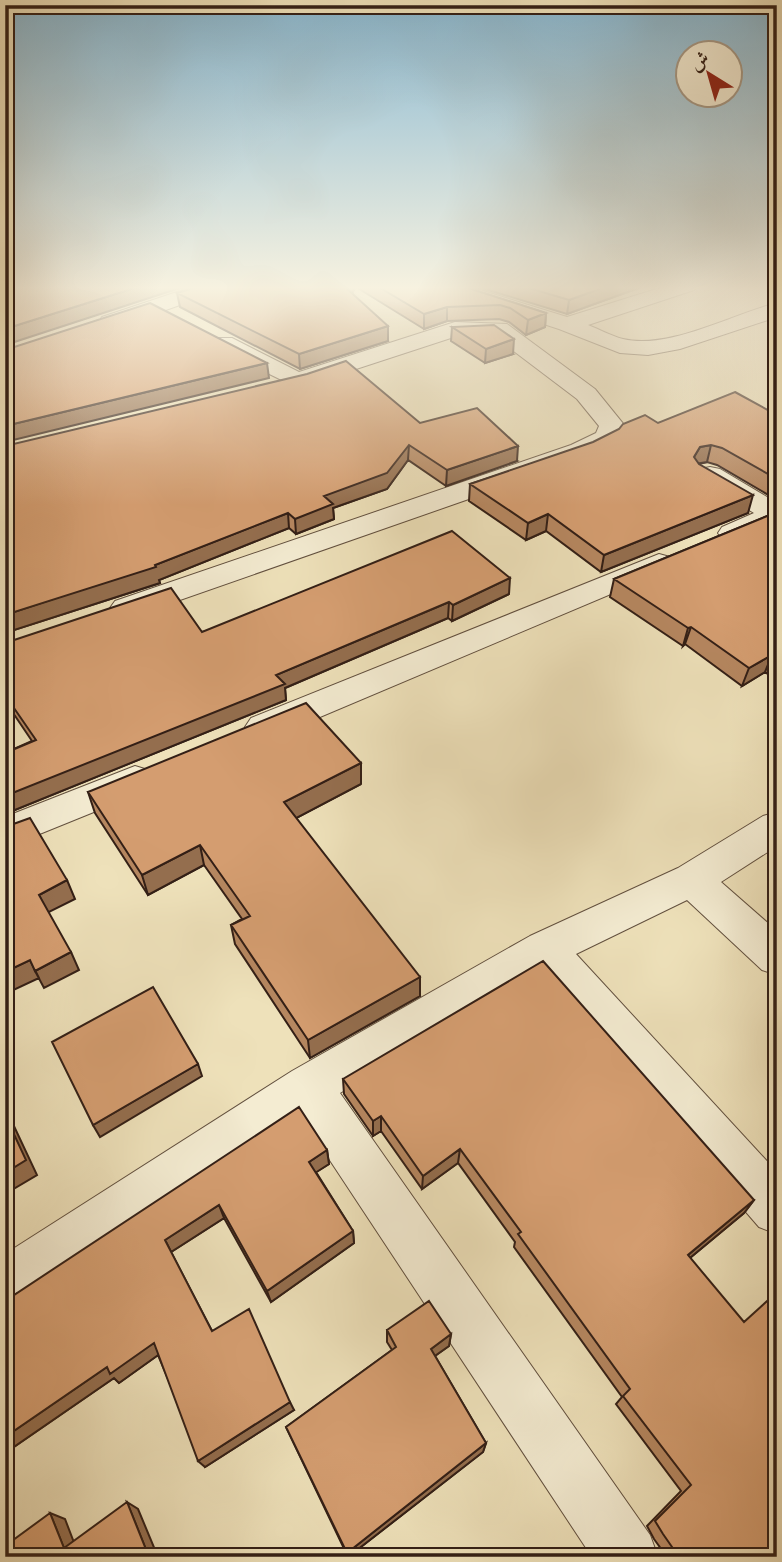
<svg xmlns="http://www.w3.org/2000/svg" width="782" height="1562" font-family="'Libre Bodoni',Amiri,serif">
<rect width="100%" height="100%" fill="#eee1ba"/>
<filter id="stains"><feTurbulence type="fractalNoise" baseFrequency=".00286" numOctaves="4"/><feColorMatrix values="0 0 0 0 .2 0 0 0 0 .09 0 0 0 0 .02 0 0 0 .5 -.17"/></filter>
<radialGradient id="worn" r=".72"><stop offset=".6" stop-color="#630" stop-opacity="0"/><stop offset="1" stop-color="#630" stop-opacity=".3"/></radialGradient>
<g fill="none" stroke-linecap="round" stroke-linejoin="round">
<!-- street casing -->
<g stroke="#62503f" stroke-width="2">
<path id="street" d="M195 286H226L222 290 118 327H102L99 322 102 317Z
M435 286H467L567 317 666 286H697L694 290 588 325C599 329 611 336 623 339 669 350 732 314 777 303V317L680 349 648 355 620 353 559 329 439 290Z
M455 322 507 324 595 389 625 426 615 444 589 457 137 615 126 618 115 615 110 608 115 601 571 445 596 433 599 426 577 399 494 336H457L298 388 216 348 213 343 216 338H232L299 372Z
M710 467 720 469 777 503V524C759 532 741 544 722 539L718 533 722 527 754 513 700 481 696 475 700 469Z
M659 554 670 557 674 563 670 569 275 736 263 740 251 736 245 727 251 718Z
M135 766 148 770 153 780 148 790 5 848V817Z
M777 812V846L721 882 777 931V975L762 970 687 900 576 954 777 1172V1234L759 1227 540 974 340 1093 650 1535 658 1557H592L302 1118 24 1304 5 1311V1254L292 1071 530 936 678 868 763 816Z"/>
</g>
<!-- street -->
<use href="#street" fill="#f4ecd2" fill-rule="evenodd"/>
</g>
<!-- wall -->
<path fill="#b68760" stroke="#331f16" stroke-width="2" d="M200 286H462L546 313 545 327 526 335 509 322 499 319 447 321 424 329 356 287 352 293 388 341 300 369 180 307 177 293Z
M475 286H644L567 314Z
M452 327 513 354 485 363 451 341Z
M777 415V500L717 465 707 462 699 464 748 513 601 572 546 531 526 540 469 501 470 484 658 423Z
M420 423 517 461 446 486 408 460 387 489 333 508 334 519 296 534 289 528 159 580 160 583 5 633V446Z
M777 512V681L765 672 742 686 685 644 683 646 610 597 614 579Z
M509 594 452 621 448 618 285 688 286 700 5 814V753L32 741 5 701V643L202 632Z
M361 784 296 818 420 996 310 1058 235 944 231 925 242 919 204 865 148 895 95 813 88 792Z
M343 1079 754 1200 744 1213 690 1258 777 1557H667L654 1539 647 1526 681 1491 616 1404 622 1397 514 1247 515 1242 458 1163 422 1189 381 1131 373 1136 344 1094Z
M327 1150 329 1164 316 1172 353 1231 354 1243 271 1302 224 1218 171 1252 212 1331 294 1410 205 1467 158 1355 119 1383 114 1378 5 1453V1298L14 1295Z
M387 1330 451 1334 449 1346 435 1356 486 1443 483 1452 348 1557 286 1427 392 1350 387 1342Z"/>
<!-- shaded-wall -->
<path fill="#946e4e" stroke="#331f16" stroke-width="2" d="M141 286H186L5 345V329Z
M346 286H356V287L346 301 345 287Z
M608 286H644L567 314 569 300Z
M447 307V321L424 329V314Z
M546 313 545 327 526 335 528 320Z
M388 326V341L300 369 299 354Z
M514 339 513 354 485 363 486 349Z
M267 363 269 378 5 442V426Z
M409 445 408 460 387 489 333 508 334 519 296 534 295 519 324 496Z
M711 445 707 462 695 464 694 457 700 447Z
M518 446 517 461 446 486 447 470Z
M753 495 748 513 601 572 604 555Z
M288 513 289 528 159 580 160 583 5 633V615L155 565Z
M548 514 546 531 526 540 528 523Z
M510 578 509 594 452 621 453 605Z
M449 602 448 618 285 688 286 700 5 814V796L276 675Z
M691 627 685 644 683 646 688 628Z
M772 655 765 672 742 686 749 668Z
M361 763V784L287 823 284 802Z
M200 845 204 865 148 895 142 875Z
M67 880 75 899 47 913 39 895Z
M71 952 79 970 44 988 35 971Z
M30 960 39 978 5 994V972Z
M420 977V996L310 1058 308 1040Z
M198 1064 202 1076 100 1137 93 1125Z
M5 1107 37 1175 5 1194Z
M381 1116V1131L373 1136V1121Z
M460 1149 458 1163 422 1189 423 1176Z
M327 1150 329 1164 312 1175 309 1162Z
M754 1200 744 1213 679 1267 688 1255Z
M219 1205 224 1218 171 1252 165 1240Z
M353 1231 354 1243 271 1302 267 1291Z
M451 1334 449 1346 429 1360 431 1349Z
M154 1343 161 1353 119 1383 114 1378 5 1453V1437L107 1367Z
M290 1402 294 1410 205 1467 198 1461Z
M486 1443 483 1452 348 1557 347 1553Z
M127 1502 138 1509 158 1557H149Z
M50 1513 65 1519 78 1553 64 1548Z"/>
<!-- building -->
<path fill="#d49d70" stroke="#331f16" stroke-width="2" d="M5 286H141L5 329Z
M200 286H346L345 287 388 326 299 354 177 293Z
M377 286H462L546 313 528 320 510 308 500 305 447 307 424 314Z
M522 286H608L569 300Z
M150 303 267 363 5 426V350Z
M494 325 514 339 486 349 452 327Z
M346 361 420 423 477 408 518 446 447 470 409 445 387 473 324 496 333 504 295 519 288 513 155 565 156 567 5 615V446L307 374Z
M735 392 777 415V479L722 448 711 445 700 447 694 457 699 464 753 495 604 555 548 514 528 523 470 484 593 442 619 429 623 424 645 415 658 423Z
M777 512V658L772 655 749 668 691 627 688 628 614 579Z
M452 531 510 578 453 605 449 602 276 675 285 684 5 796V753L36 740 5 695V643L171 588 202 632Z
M306 703 361 763 284 802 420 977 308 1040 231 925 250 916 200 845 142 875 88 792Z
M30 818 67 880 39 895 71 952 35 971 30 960 5 972V874L11 872 5 861V827Z
M543 961 754 1200 688 1255 744 1322 777 1292V1557H679L663 1534 655 1521 691 1485 623 1396 630 1389 518 1234 521 1232 460 1149 423 1176 381 1116 373 1121 343 1079Z
M153 987 198 1064 93 1125 52 1042Z
M299 1107 327 1150 309 1162 353 1231 267 1291 219 1205 165 1240 212 1331 249 1309 290 1402 198 1461 154 1343 110 1374 107 1367 5 1437V1298L14 1295Z
M5 1115 26 1160 5 1173Z
M429 1301 451 1334 431 1349 486 1443 347 1553 286 1427 396 1347 387 1330Z
M127 1502 149 1557H5V1546L50 1513 64 1548Z"/>
<!-- sky -->
<linearGradient id="sky" x2="0" y2="1"><stop stop-color="#88b8d2"/><stop offset="0.57" stop-color="#f7f2e0"/><stop offset="1" stop-color="#f7f2e0" stop-opacity="0"/></linearGradient>
<rect width="782" height="505" fill="url(#sky)"/>
<!-- margin -->
<rect width="782" height="1562" fill="none" stroke="#eee1ba" stroke-width="28"/>
<rect x="7" y="7" width="768" height="1548" fill="none" stroke="#331f16" stroke-width="3.5"/>
<rect x="14" y="14" width="754" height="1534" fill="none" stroke="#331f16" stroke-width="2"/>
<!-- north arrow -->
<g transform="translate(709 74) rotate(323)"><circle r="33" fill="#f4ecd2" stroke="#a79a87" stroke-width="2"/>
<path d="M0-5L12 26L0 18L-12 26Z" fill="#8f2418"/>
<text y="-10" font-size="19" font-weight="bold" text-anchor="middle" fill="#331f16">ش</text>
</g>
<rect width="100%" height="100%" filter="url(#stains)"/>
<rect width="100%" height="100%" fill="url(#worn)"/>
</svg>
